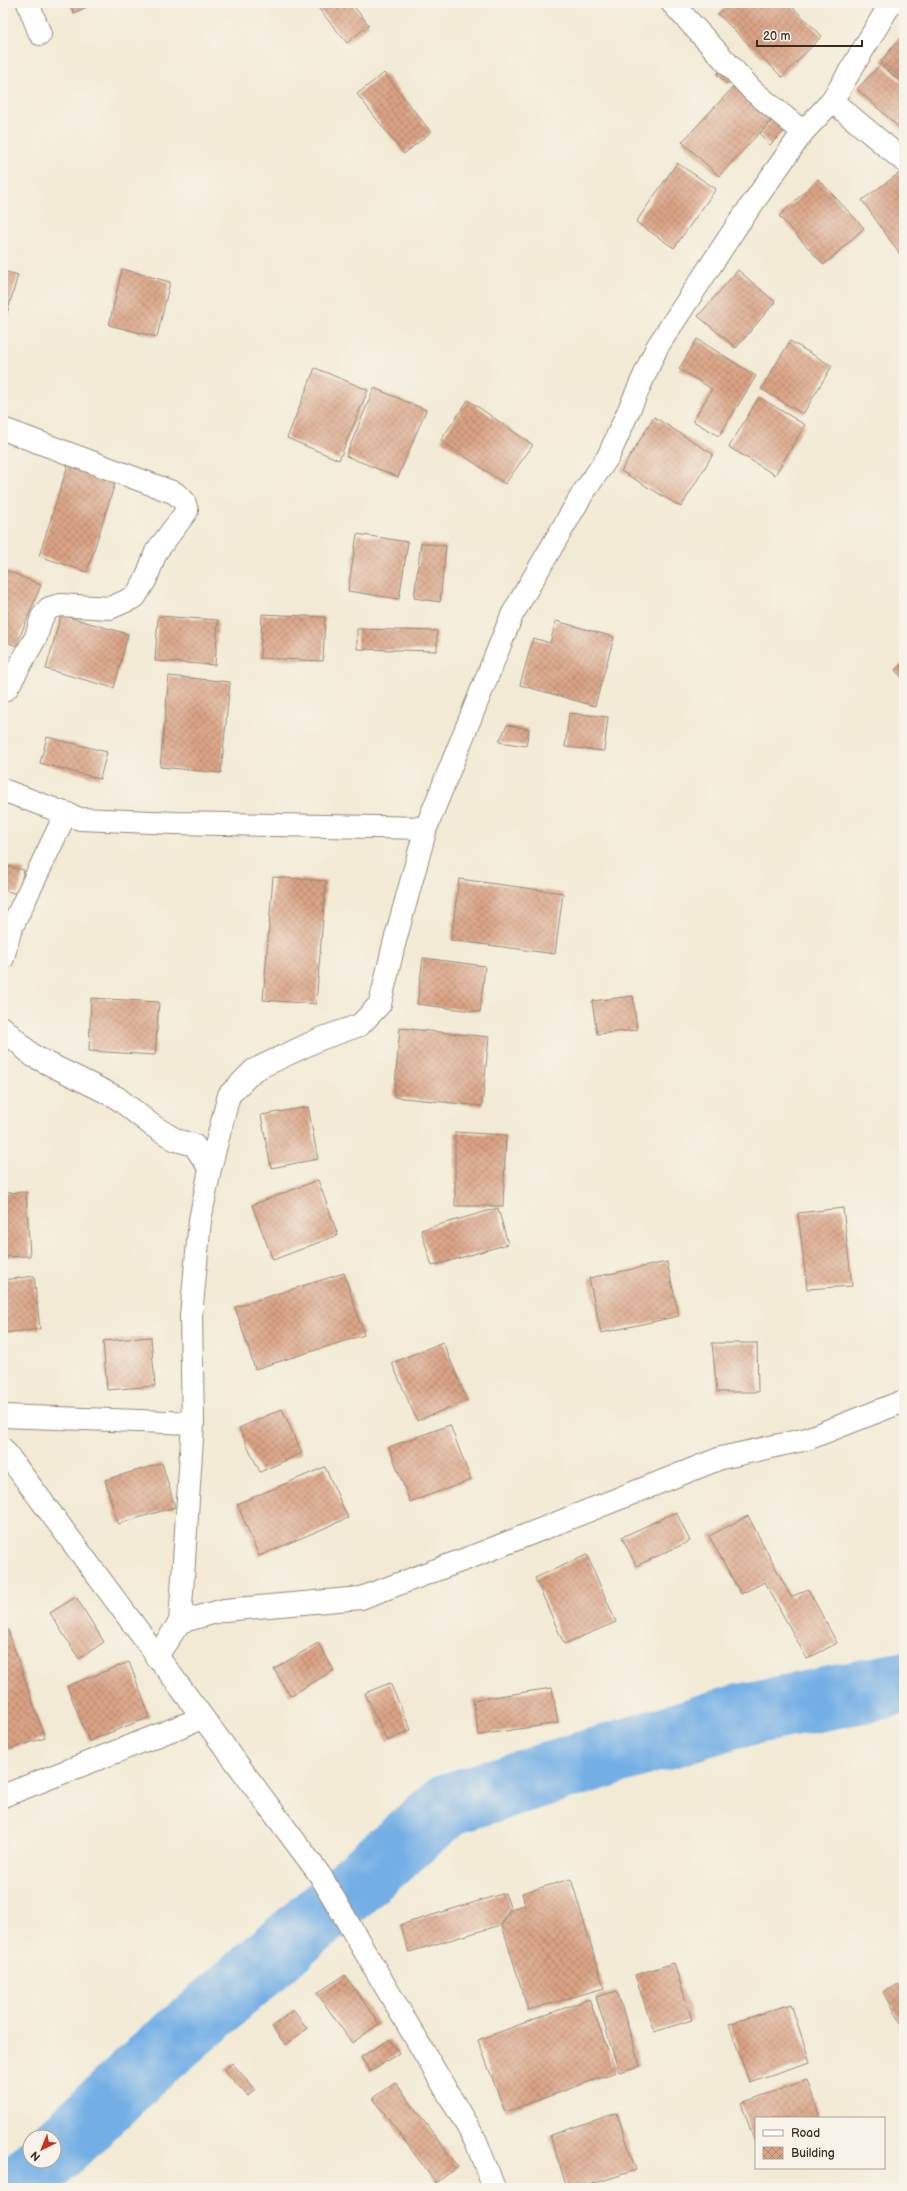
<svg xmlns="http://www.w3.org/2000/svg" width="907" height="2191" font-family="'Balsamiq Sans',sans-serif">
<defs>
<pattern id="building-cross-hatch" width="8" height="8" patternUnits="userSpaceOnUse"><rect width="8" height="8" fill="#daa385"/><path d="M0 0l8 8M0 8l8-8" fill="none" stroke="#b2856c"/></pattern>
</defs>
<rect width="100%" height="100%" fill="#f7f3e8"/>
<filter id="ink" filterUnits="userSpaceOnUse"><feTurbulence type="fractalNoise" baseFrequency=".025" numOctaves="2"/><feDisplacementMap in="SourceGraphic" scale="8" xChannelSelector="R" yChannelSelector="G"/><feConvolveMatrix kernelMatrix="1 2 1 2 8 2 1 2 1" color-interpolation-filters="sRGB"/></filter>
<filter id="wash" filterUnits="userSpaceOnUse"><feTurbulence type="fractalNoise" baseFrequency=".012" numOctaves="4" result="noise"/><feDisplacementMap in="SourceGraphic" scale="16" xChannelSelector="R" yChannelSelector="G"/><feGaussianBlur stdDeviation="0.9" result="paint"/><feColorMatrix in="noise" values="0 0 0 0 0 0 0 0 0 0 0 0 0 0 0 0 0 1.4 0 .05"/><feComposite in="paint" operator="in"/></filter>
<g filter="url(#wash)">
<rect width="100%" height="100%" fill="#f2ead4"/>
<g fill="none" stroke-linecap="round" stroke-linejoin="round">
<!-- river -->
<path stroke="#73afe5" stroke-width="63" d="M54 2153 139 2072 449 1804 733 1717 904 1683
M18 2188 46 2161"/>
</g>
<g id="blocks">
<!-- building -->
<path fill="url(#building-cross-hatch)" d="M69 3H95L74 13Z
M314 3H351L369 25 347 43Z
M729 3H788L822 36 782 77 718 14Z
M904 33V81L881 61Z
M881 64 904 85V132L857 89Z
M725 65 736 75 727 84 717 74Z
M384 73 431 132 404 154 357 94Z
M738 82 775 116 719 176 682 142Z
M776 117 787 128 770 145 760 134Z
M677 163 716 189 674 248 636 222Z
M901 172 904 176V260L862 200Z
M818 179 864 228 824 265 779 216Z
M122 269 170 282 157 337 109 325Z
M738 270 775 302 736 348 698 316Z
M3 271 18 275 3 327Z
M697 339 756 376 719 436 693 421 712 389 679 369Z
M790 341 832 366 803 414 761 389Z
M315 368 368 390 339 460 287 438Z
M374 388 426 410 398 477 346 456Z
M759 397 805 425 775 475 729 447Z
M468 400 533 445 505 484 441 440Z
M654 417 713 454 681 507 621 471Z
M68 465 116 480 87 572 39 556Z
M357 534 408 542 399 599 348 591Z
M421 543 446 546 440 602 414 598Z
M3 569 41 585 16 646 3 640Z
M262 614 325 617 323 661 260 658Z
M61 615 128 634 114 688 46 669Z
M158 616 218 620 215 665 155 661Z
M556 621 614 637 595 706 520 685 533 638 550 643Z
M357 629 437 631V651L357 649Z
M904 662V680L895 670Z
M169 676 230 682 221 773 160 767Z
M569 713 608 717 604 751 565 747Z
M507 725 529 729 526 746 499 742Z
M47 737 107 752 100 779 40 763Z
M3 865 24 870 18 894 3 890Z
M273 877 326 881 316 1004 263 1000Z
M459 879 563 893 555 954 451 940Z
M423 958 485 966 480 1012 417 1004Z
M633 996 637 1030 597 1034 592 1001Z
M91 998 159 1002 155 1055 89 1051Z
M400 1028 489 1037 482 1106 394 1097Z
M308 1107 318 1159 271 1168 261 1115Z
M455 1132 506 1135 503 1206H455Z
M318 1180 338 1235 273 1260 252 1205Z
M26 1192 30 1256 3 1257V1193Z
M498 1208 508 1244 432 1266 421 1230Z
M843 1208 852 1286 807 1289 798 1213Z
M667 1262 679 1316 601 1333 589 1278Z
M344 1273 364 1335 255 1369 235 1307Z
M34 1276 40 1329 3 1333V1280Z
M151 1337 155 1386 107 1390 103 1341Z
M443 1342 467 1400 417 1421 392 1363Z
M712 1343H757L758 1392H717Z
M282 1409 302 1453 260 1472 239 1428Z
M450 1425 471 1480 410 1502 389 1447Z
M162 1463 175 1507 118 1524 105 1480Z
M325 1467 348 1518 259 1556 237 1504Z
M676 1512 690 1541 636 1566 622 1537Z
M748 1516 791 1597 808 1589 837 1643 807 1659 765 1582 741 1594 709 1536Z
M587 1555 616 1622 564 1644 535 1578Z
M76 1597 104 1642 79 1659 50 1613Z
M7 1628 45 1738 3 1751V1629Z
M318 1643 334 1670 290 1696 274 1669Z
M129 1662 150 1717 89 1741 67 1686Z
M390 1683 411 1730 387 1741 365 1693Z
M552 1688 558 1723 479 1735 473 1700Z
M571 1879 604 1988 528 2010 502 1925 511 1909 525 1905 522 1893Z
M505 1893 510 1907 501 1925 409 1952 400 1925Z
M674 1963 692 2020 654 2032 635 1975Z
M345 1975 379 2024 352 2043 317 1993Z
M904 1981V2021L901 2023 884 1992Z
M617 1991 640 2066 619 2072 596 1997Z
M589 1999 616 2072 505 2112 478 2040Z
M791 2004 810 2062 749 2082 729 2024Z
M293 2010 307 2028 286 2045 272 2027Z
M390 2039 399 2053 370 2072 361 2057Z
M232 2063 255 2089 248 2096 224 2070Z
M807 2080 820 2118H756V2145L741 2103Z
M395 2082 458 2167 436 2183 373 2098Z
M617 2113 636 2170 580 2188H567L550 2135Z"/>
</g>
</g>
<g filter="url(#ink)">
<use href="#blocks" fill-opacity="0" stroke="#968a79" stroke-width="1"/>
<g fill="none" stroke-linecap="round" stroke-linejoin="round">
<!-- street casing -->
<g stroke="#968a79" stroke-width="24">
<path id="street" d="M28 3 40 34
M672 3 753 91 803 132
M832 101 904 161
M3 429 175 493 184 501 187 511 156 552 146 579 135 597 110 608 60 605 49 608 42 617 36 637 7 688 3 691
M3 790 80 819 175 823 426 828
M3 958 10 931 66 813
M3 1028 33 1056 116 1097 153 1126 176 1140 194 1145 210 1169
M3 1416 193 1423
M180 1622 224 1610 361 1598 479 1554 721 1458 807 1439 904 1401
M156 1657 180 1622 193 1423 191 1316 200 1220 210 1169 229 1095 254 1070 320 1039 360 1025 380 1004 394 944 426 828 512 615 583 493 608 457 657 347 738 224 803 132 832 101 891 3
M3 1796 202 1718"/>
</g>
<!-- secondary casing -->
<g stroke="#968a79" stroke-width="24">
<path id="secondary" d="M3 1449 320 1875 476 2141 494 2188"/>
</g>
<!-- street -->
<use href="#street" stroke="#fff" stroke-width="22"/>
<!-- secondary -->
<use href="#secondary" stroke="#fff" stroke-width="22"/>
</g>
</g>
<!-- margin -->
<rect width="907" height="2191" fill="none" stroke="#f7f3e8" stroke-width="16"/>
<!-- legend -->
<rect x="755" y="2117" width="130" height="52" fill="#f7f3e8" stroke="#aca397"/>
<rect x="763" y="2130" width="20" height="6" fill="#ffffff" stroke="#aca397"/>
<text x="791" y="2137" font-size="12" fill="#3b2a1e">Road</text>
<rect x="763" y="2147" width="20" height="12" fill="url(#building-cross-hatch)" stroke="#aca397"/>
<text x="791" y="2157" font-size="12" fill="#3b2a1e">Building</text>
<!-- north arrow -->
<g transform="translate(42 2149) rotate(223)"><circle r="19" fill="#f7f3e8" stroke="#aca397"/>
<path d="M0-3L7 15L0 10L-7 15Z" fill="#c8321e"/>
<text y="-6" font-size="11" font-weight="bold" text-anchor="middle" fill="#3b2a1e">N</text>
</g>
<!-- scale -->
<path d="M757 40v6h105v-6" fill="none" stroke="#3b2a1e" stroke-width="2"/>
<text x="763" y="40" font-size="12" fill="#3b2a1e" stroke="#f7f3e8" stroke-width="3" paint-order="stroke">20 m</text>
</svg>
